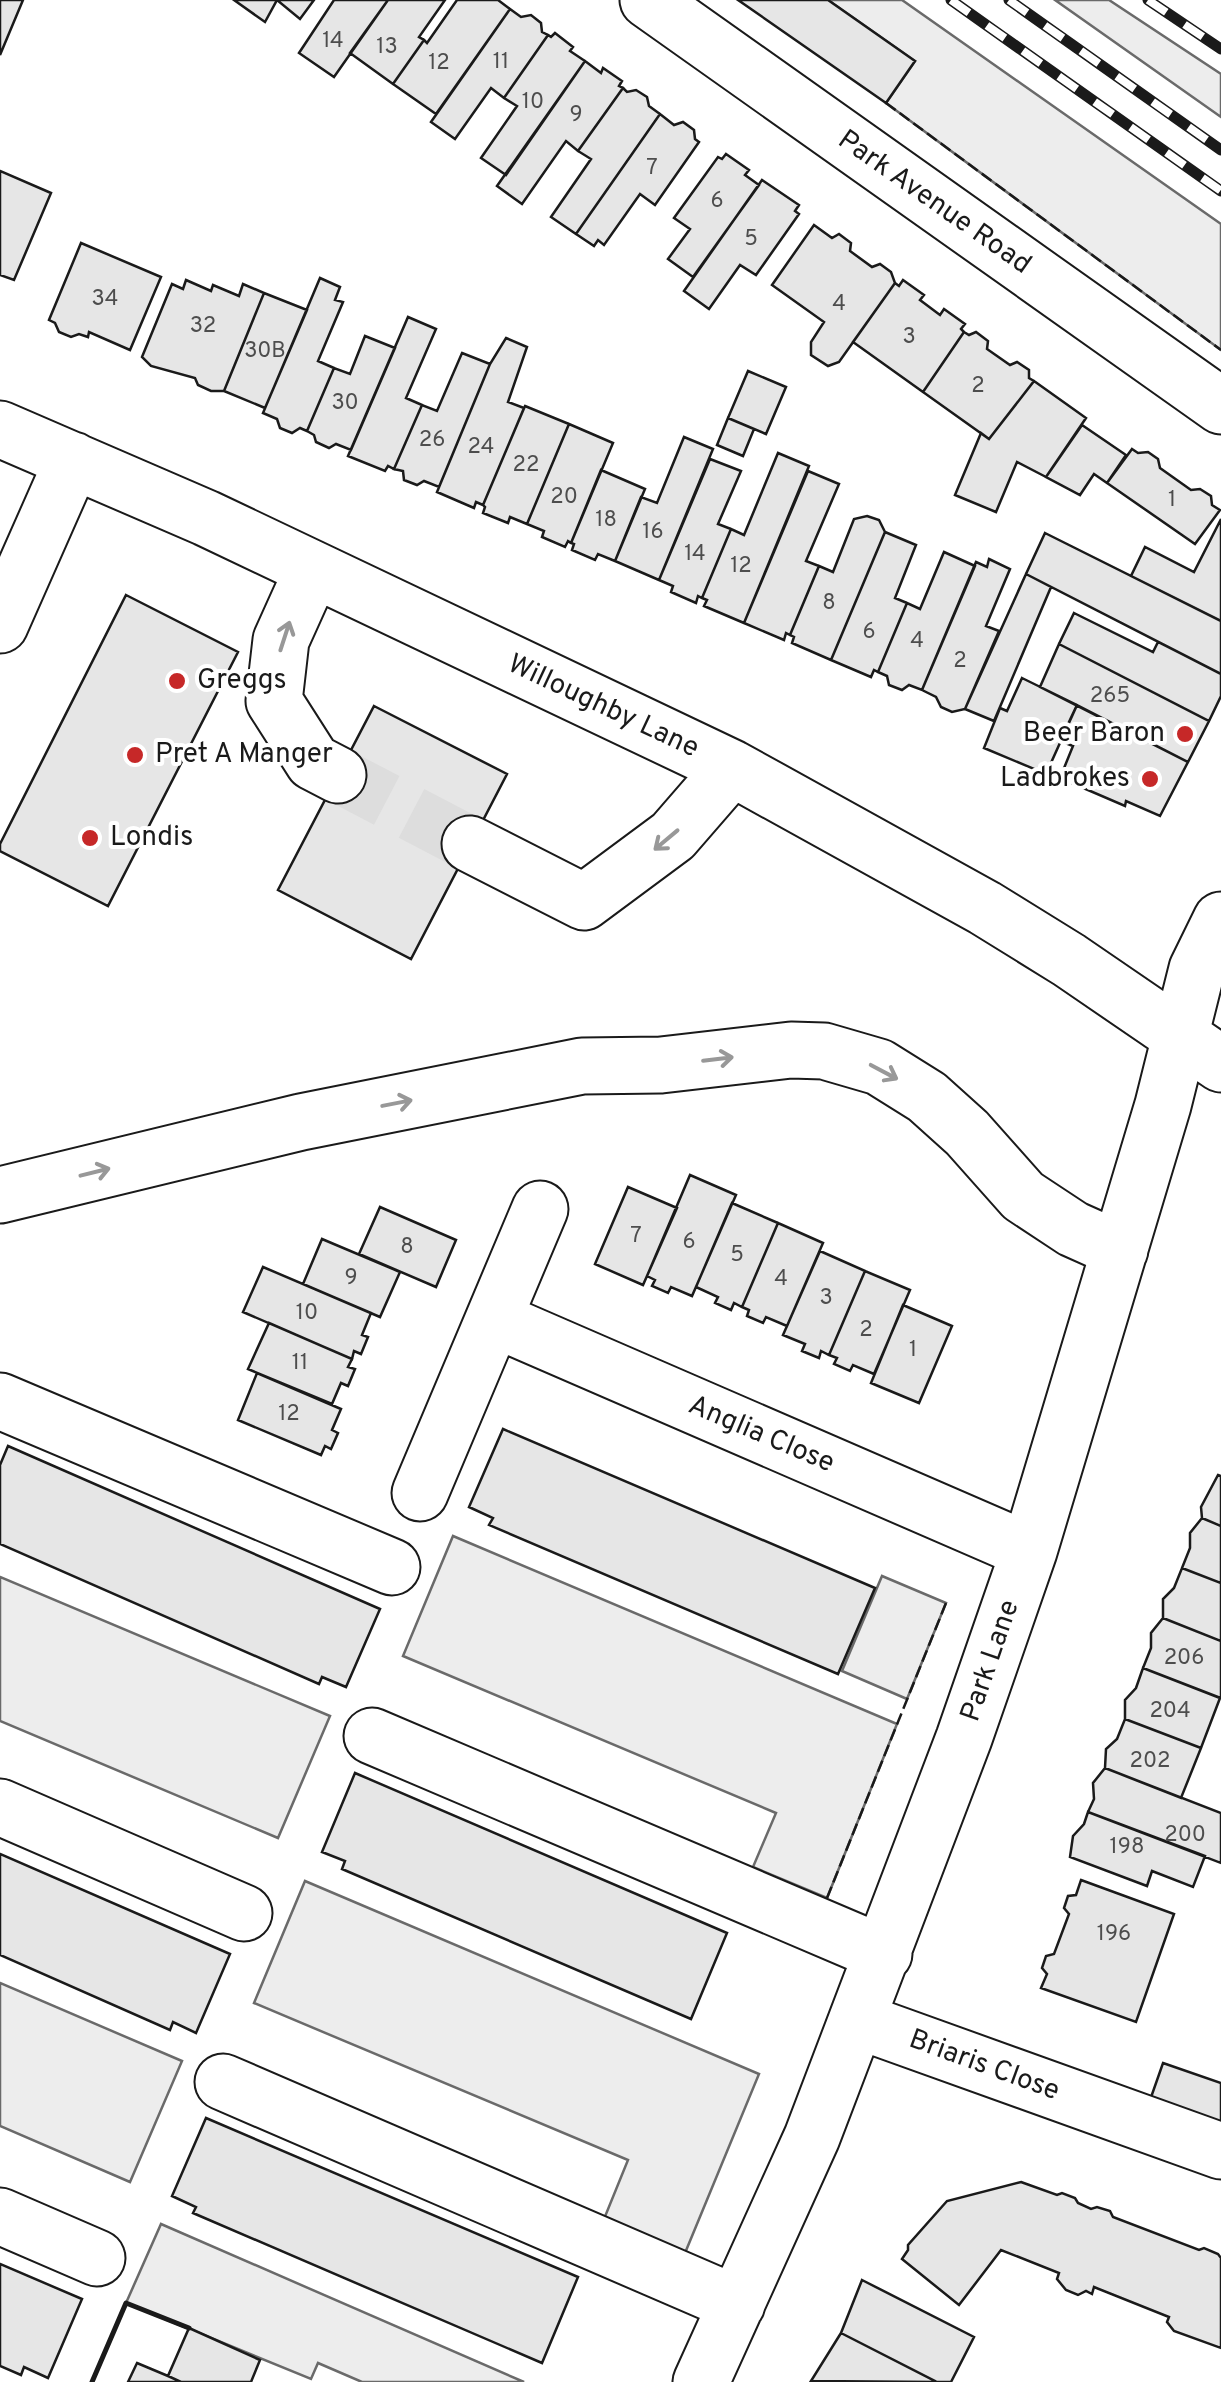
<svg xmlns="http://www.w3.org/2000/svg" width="1221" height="2382" font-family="Overpass,sans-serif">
<rect width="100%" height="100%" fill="#fff"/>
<!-- built -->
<path fill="#ededed" stroke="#6a6a6a" stroke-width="2.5" d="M828 0H902L1221 224V350L886 103 915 61Z
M1055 0H1109L1221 74V117Z
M453 1536 897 1724 827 1898 753 1867 776 1813 403 1656Z
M882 1576 946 1603 907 1699 842 1671Z
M0 1577 330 1716 278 1838 0 1721Z
M305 1881 759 2074 685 2253 604 2219 628 2160 254 2003Z
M0 1983 182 2061 130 2182 0 2126Z
M161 2224 524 2382H362L318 2363 311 2379 126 2303Z"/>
<!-- building -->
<path fill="#e6e6e6" stroke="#1a1a1a" stroke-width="2.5" d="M0 0H23L0 55Z
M234 0H277L265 22Z
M277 0H314L300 19Z
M334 0H388L334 77 299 53Z
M388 0H445L419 37 424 40 393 84 350 53Z
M457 0H498L510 9 436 114 393 84 424 40 427 43Z
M738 0H828L915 61 886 103Z
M510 9 521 17 531 15 541 23 542 32 548 35 504 98 491 88 455 139 431 122Z
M555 33 573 47 570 51 585 61 506 175 481 158 517 106 504 98 548 35 551 37Z
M585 61 601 73 603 68 622 81 619 86 623 88 578 151 566 141 522 204 497 186Z
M623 88 627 92 636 90 647 97 649 106 660 114 576 234 551 217 591 159 578 151Z
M660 114 674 125 683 122 694 130 695 139 699 142 655 205 640 194 604 245 598 240 594 246 576 234Z
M726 154 749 170 745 175 759 185 693 277 668 259 690 229 674 218 718 157 722 159Z
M0 171 51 193 14 280 0 275Z
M762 180 799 205 795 211 799 214 756 275 740 265 709 309 684 291Z
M814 225 832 238 839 234 851 243 850 251 872 267 880 264 891 272 895 283 839 362 828 366 811 355V342L824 322 772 285Z
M81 243 161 277 130 350 89 332 88 337 79 334 71 337 59 332 55 323 49 320Z
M320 278 340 287 335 300 343 302 318 361 334 368 307 431 300 428 292 433 280 428 277 419 263 413Z
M186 280 211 291 213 285 239 296 243 284 264 293 224 391H211L198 385 195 378 151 366 142 357 172 284 183 289Z
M903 280 924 295 920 300 940 315 944 309 965 324 961 329 964 332 923 392 853 342 895 283 899 286Z
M264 293 307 310 265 408 224 391Z
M408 317 436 329 406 398 422 405 394 469 388 466 385 471 348 456Z
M964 332 969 335 976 332 988 341 987 349 1010 365 1017 362 1029 370V378L1034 381 989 439 923 392Z
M365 336 395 348 351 450 336 444 329 448 316 442 314 435 307 431 334 368 350 374Z
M506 338 527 347 508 402 524 408 483 505 476 502 474 508 437 492 490 364Z
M462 353 490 364 439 487 424 481 417 485 404 480 403 471 394 469 422 405 437 411Z
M748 371 786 387 766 434 728 418Z
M1034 381 1086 418 1046 477 1017 462 996 512 955 495 981 433 989 439Z
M525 406 569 424 527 524 510 517 508 523 483 513 485 507 483 505Z
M728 418 754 429 743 456 717 445Z
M569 424 613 443 571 543 568 541 565 547 542 537 544 531 527 524Z
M1082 425 1126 455 1107 483 1094 474 1080 495 1046 477Z
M684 437 713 449 659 580 615 561 641 497 657 503Z
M1132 449 1138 453 1148 452 1158 459 1160 468 1191 490 1200 489 1211 496 1212 505 1220 510 1195 544 1107 483Z
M778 453 809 466 744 623 704 606 707 600 702 598 731 529 744 535Z
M710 459 741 471 718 524 731 529 702 598 698 596 696 603 671 592 673 586 659 580Z
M601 470 645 489 615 561 598 554 595 560 572 550 574 544 571 543Z
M808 471 839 484 806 561 819 566 790 635 786 633 784 640 744 623Z
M867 516 879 520 885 532 831 660 792 643 794 637 790 635 819 566 833 572 854 519Z
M1221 519V621L1131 576 1145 547 1194 572Z
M885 532 916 545 895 598 907 603 878 672 874 670 871 677 831 660Z
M1045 533 1221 621V674L1026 574Z
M944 552 975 566 922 690 909 685 902 690 889 685 887 676 878 672 907 603 920 609Z
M989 559 1010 569 986 626 999 631 965 709 952 712 941 707 936 697 922 690 976 562 987 567Z
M1026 574 1051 587 994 721 965 709Z
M126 595 238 652 108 906 0 851V844Z
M1074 613 1153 652 1158 642 1221 674V696L1209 721 1059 644Z
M1059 644 1209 721 1188 762 1040 687Z
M1022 678 1077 705 1046 774 984 748 1000 708 1007 711Z
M1077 705 1188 762 1160 816 1126 801 1125 806 1060 778 1073 746 1060 741Z
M374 706 507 774 411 959 278 890Z
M690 1175 736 1195 692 1296 671 1287 668 1293 652 1286 655 1280 647 1276Z
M628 1187 677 1208 643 1285 595 1264Z
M732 1203 778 1223 742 1307 734 1303 731 1310 715 1303 718 1297 696 1287Z
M380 1207 456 1240 436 1287 359 1254Z
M778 1223 823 1243 787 1326 766 1317 763 1323 747 1316 749 1310 742 1307Z
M322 1239 400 1272 380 1317 303 1284Z
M820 1251 865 1271 829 1355 821 1351 819 1358 802 1351 805 1344 783 1335Z
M263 1267 371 1313 362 1335 368 1337 361 1354 354 1351 352 1359 243 1312Z
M865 1271 910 1290 874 1374 853 1365 850 1371 834 1364 837 1358 829 1355Z
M903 1305 952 1326 919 1403 871 1383Z
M269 1323 352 1359 348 1367 355 1369 348 1386 341 1383 332 1404 248 1369Z
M257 1373 341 1409 332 1430 338 1433 331 1449 325 1446 321 1455 238 1420Z
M503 1429 875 1588 838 1674 489 1525 493 1518 469 1507Z
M8 1446 380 1609 346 1687 322 1677 319 1684 0 1544V1465Z
M1218 1475 1221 1476V1526L1202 1518 1201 1507Z
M1202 1518 1221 1526V1583L1182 1568 1190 1548V1533Z
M1182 1568 1221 1583V1641L1163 1618V1599L1174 1588Z
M1163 1618 1221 1641V1698L1143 1668 1151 1648V1633Z
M1143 1668 1220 1698 1201 1748 1125 1719V1700L1136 1688Z
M1125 1719 1201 1748 1181 1798 1105 1768 1106 1749 1117 1739Z
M1105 1768 1221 1813V1863L1088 1812 1094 1799 1093 1783Z
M355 1773 727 1933 691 2019 342 1869 345 1861 322 1852Z
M1088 1812 1205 1856 1193 1887 1152 1871 1147 1886 1070 1857 1073 1836 1084 1824Z
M0 1854 230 1954 196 2033 173 2022 170 2030 0 1955Z
M1081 1880 1174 1914 1136 2022 1041 1988 1047 1974 1042 1968 1046 1956 1054 1954 1069 1914 1064 1908 1068 1896 1076 1895Z
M1163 2063 1221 2083V2128L1149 2103Z
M206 2118 578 2277 542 2363 193 2213 196 2207 172 2196Z
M1021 2182 1057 2195 1062 2193 1075 2198 1078 2203 1091 2209 1097 2207 1110 2211 1113 2217 1199 2250 1204 2248 1218 2254 1221 2258V2348L1174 2331 1167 2322 1169 2317 1094 2287 1092 2294 1086 2291 1078 2295 1066 2290 1057 2279 1059 2273 1001 2250 959 2305 902 2259 908 2250V2245L947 2201Z
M0 2264 82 2299 48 2378 24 2367 21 2375 0 2366Z
M862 2280 974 2337 951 2382H937L841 2333Z
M189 2328 260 2360 251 2382H181L168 2376Z
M841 2333 935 2381V2382L811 2381Z
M137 2363 168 2376 181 2382H128Z"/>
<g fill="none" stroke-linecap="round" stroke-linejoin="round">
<!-- minor-tunnel -->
<path stroke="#ddd" stroke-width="55" stroke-dasharray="55 28" stroke-linecap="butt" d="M338 775 470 844"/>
<!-- minor casing -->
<g stroke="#1a1a1a" stroke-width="59">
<path id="minor" d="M648 0 1221 406
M0 429 206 518 732 768 985 908 1069 960 1221 1064
M313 569 281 640 274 701 313 762 338 775
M0 625 73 460
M470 844 584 902 673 836 732 768
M0 1195 301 1122 582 1066 661 1065 791 1050 824 1051 879 1067 927 1097 967 1133 1023 1196 1073 1229 1120 1250
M494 1319 1029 1551
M0 1401 392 1567
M420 1493 540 1209
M372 1736 884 1954
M0 1807 244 1913
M859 2021 1221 2151
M223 2082 737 2304
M0 2216 97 2258
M701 2382 812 2137 964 1738 1029 1551 1163 1105 1197 969 1221 920"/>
</g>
<!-- minor -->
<use href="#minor" stroke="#fff" stroke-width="55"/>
<!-- rail casing -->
<g stroke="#1a1a1a" stroke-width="11">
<path id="rail" d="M951 0 1221 191
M1009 0 1221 150
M1148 0 1221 49"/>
</g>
<!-- rail -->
<use href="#rail" stroke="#fff" stroke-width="8" stroke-dasharray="22" stroke-linecap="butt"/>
<!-- fence -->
<path stroke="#1a1a1a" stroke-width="2.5" stroke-dasharray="12 5" stroke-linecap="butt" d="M886 103 1221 350
M827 1898 946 1603"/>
<!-- wall -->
<path stroke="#1a1a1a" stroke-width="5" d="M92 2382 126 2303 189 2328"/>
</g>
<!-- one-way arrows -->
<defs><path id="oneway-shaft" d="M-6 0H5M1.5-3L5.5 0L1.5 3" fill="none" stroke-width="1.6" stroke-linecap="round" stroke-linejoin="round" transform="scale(2.5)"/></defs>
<g stroke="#989898">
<use href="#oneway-shaft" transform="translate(285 636) rotate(-72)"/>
<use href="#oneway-shaft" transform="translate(666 840) rotate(140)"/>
<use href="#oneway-shaft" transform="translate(718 1059) rotate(-7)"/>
<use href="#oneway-shaft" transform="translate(884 1072) rotate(28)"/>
<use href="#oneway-shaft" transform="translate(397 1103) rotate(-11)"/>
<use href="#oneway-shaft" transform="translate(95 1172) rotate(-14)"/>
</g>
<!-- markers -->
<g fill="#c62828" stroke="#fff" stroke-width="4">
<circle cx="177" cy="681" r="10"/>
<circle cx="1185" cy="734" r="10"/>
<circle cx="135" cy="755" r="10"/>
<circle cx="1150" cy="779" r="10"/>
<circle cx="90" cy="838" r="10"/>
</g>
<g text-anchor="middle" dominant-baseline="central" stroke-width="8" stroke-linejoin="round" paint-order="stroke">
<!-- number labels -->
<g font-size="22" fill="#4d4d4d">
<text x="333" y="41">14</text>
<text x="387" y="47">13</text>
<text x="501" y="62">11</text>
<text x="439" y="63">12</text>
<text x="533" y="102">10</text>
<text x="576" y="115">9</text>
<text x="652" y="168">7</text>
<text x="717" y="201">6</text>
<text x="751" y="239">5</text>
<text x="105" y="299">34</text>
<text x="839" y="304">4</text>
<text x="203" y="326">32</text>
<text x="909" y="337">3</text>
<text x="265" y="351">30B</text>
<text x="978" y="386">2</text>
<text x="345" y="403">30</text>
<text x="432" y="440">26</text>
<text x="481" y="447">24</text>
<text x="526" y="465">22</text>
<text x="564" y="497">20</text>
<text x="1172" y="500">1</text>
<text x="606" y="520">18</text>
<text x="653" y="532">16</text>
<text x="695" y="554">14</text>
<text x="741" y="566">12</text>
<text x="829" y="603">8</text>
<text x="869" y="632">6</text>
<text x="917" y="641">4</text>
<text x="960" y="661">2</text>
<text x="1110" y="696">265</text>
<text x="636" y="1236">7</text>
<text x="689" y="1242">6</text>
<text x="407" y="1247">8</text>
<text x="737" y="1255">5</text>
<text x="351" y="1278">9</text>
<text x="781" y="1279">4</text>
<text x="826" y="1298">3</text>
<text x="307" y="1313">10</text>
<text x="866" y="1330">2</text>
<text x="913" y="1350">1</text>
<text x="300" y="1363">11</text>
<text x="289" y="1414">12</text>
<text x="1184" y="1658">206</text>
<text x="1170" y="1711">204</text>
<text x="1150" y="1761">202</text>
<text x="1185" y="1835">200</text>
<text x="1127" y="1847">198</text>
<text x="1114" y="1934">196</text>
</g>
<!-- street labels -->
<g font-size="28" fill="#1a1a1a" stroke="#fff">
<text transform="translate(934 203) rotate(35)">Park Avenue Road</text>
<text transform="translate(603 707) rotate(25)">Willoughby Lane</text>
<text transform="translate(761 1435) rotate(23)">Anglia Close</text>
<text transform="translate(991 1661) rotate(-71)">Park Lane</text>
<text transform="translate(984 2066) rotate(20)">Briaris Close</text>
</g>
<!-- poi labels -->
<g font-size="28" fill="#1a1a1a" stroke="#fff" text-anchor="start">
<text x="197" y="681">Greggs</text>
<text x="1165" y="734" text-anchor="end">Beer Baron</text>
<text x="155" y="755">Pret A Manger</text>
<text x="1130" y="779" text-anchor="end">Ladbrokes</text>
<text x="110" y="838">Londis</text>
</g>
</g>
</svg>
